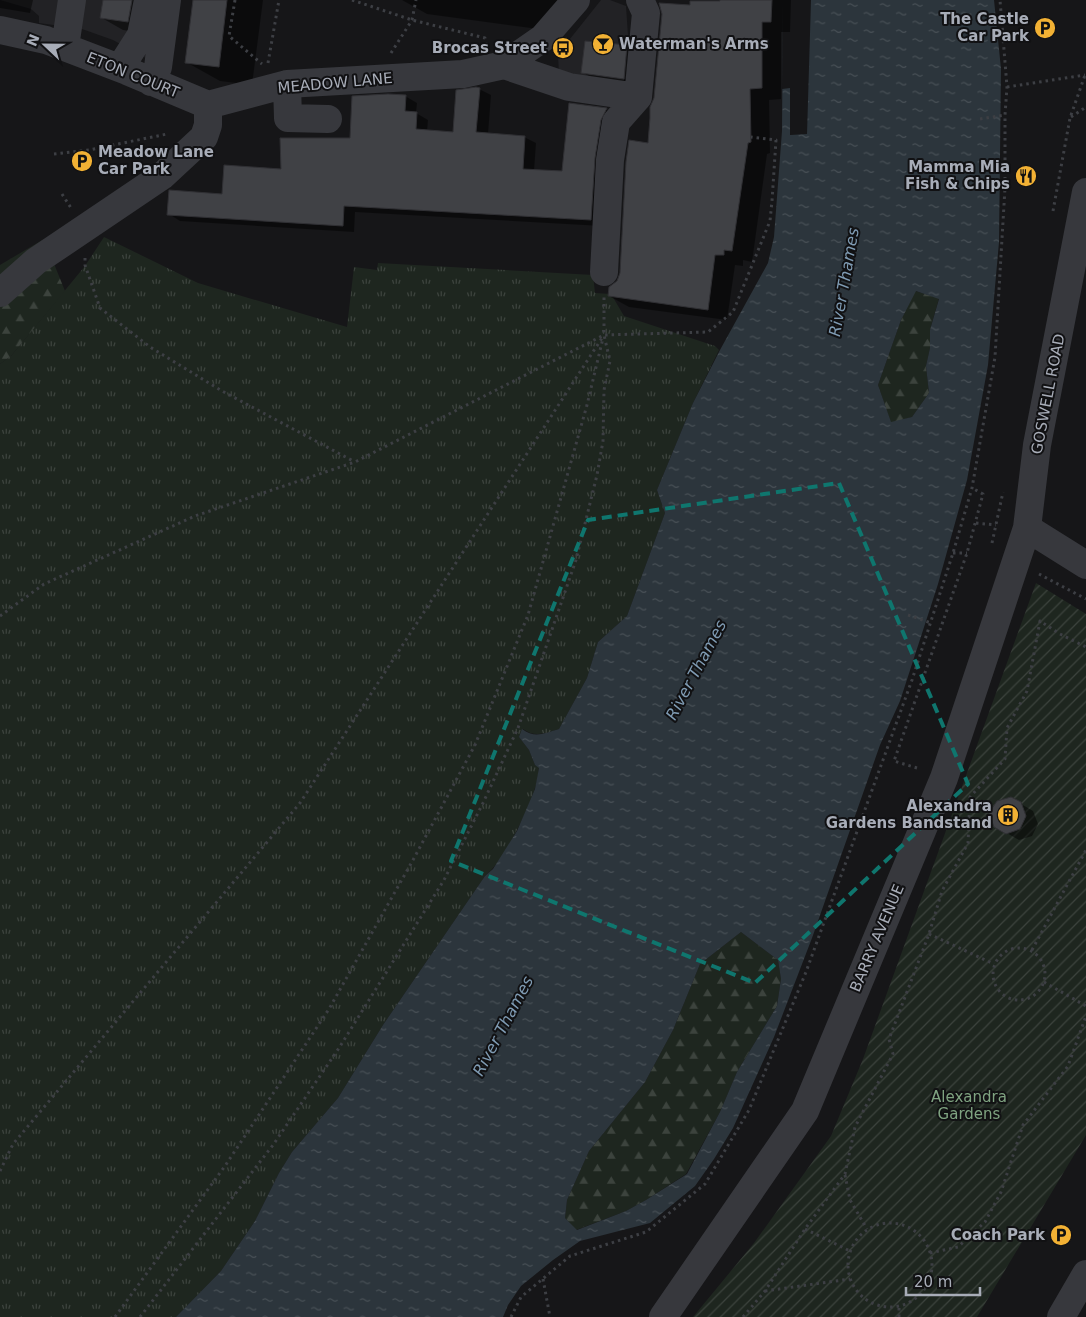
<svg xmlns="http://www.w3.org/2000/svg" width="1086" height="1317" font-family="'DejaVu Sans',sans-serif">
<defs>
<pattern id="grass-tufts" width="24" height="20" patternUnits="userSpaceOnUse" patternTransform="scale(1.25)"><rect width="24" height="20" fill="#1e261f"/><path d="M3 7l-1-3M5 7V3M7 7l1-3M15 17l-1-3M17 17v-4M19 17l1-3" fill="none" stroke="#3c433d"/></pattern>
<pattern id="forest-firs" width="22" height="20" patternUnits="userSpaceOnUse" patternTransform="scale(1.25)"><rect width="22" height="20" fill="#1e261f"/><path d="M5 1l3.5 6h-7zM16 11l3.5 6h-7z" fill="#3c433d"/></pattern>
<pattern id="garden-furrows" width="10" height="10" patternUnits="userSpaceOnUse" patternTransform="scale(1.25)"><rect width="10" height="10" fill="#1e261f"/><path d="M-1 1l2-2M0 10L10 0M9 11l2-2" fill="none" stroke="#3c433d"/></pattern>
<pattern id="water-ripples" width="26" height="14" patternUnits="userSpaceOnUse" patternTransform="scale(1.25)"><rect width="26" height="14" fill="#2c353c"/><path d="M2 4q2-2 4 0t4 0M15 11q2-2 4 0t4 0" fill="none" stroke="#485056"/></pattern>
</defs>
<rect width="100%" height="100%" fill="#161618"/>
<!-- built -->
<path fill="#222225" d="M0 0H161L153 62 113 40 82 29 39 23V16L31 9Z
M601 0H610L626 6 629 50 626 78 623 82 559 76 558 54Z"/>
<!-- grass -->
<path fill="url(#grass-tufts)" d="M104 237 198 283 347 327 354 267 377 270 378 263 593 275 595 293 611 294 624 316 715 346 719 350 693 403 657 490 665 513 627 616 598 642 587 678 559 729C546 733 535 738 523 729L519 737 529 750 535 765 539 767C538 775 537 783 534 791 525 816 505 859 485 876L383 1025 338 1098 292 1152 279 1173 255 1221 221 1271 176 1317H0V364L11 356 85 266Z"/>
<!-- forest -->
<path fill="url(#forest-firs)" d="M44 239 65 291 11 356 0 364V265Z
M915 291 939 298 930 330V348L926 366 929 393 912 417 891 423 878 385 901 320Z
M741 932 778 960 781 979 777 1006 737 1072 720 1112 686 1174 646 1200 626 1211 576 1230 565 1218 567 1200 589 1151 645 1082 673 1030 700 964Z"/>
<!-- garden -->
<path fill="url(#garden-furrows)" d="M1036 583 1086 614V1135L977 1317H693L754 1243 831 1136 863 1059Z"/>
<!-- water -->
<path fill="url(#water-ripples)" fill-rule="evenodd" d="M783 0H994L1001 69 999 242 988 365 967 480 938 584 900 701 880 745 812 938 774 1037 733 1128 714 1159 695 1186 650 1223 580 1241 553 1260 521 1286 508 1305 503 1317H176L221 1271 255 1221 279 1173 292 1152 338 1098 383 1025 485 876 493 869 517 831 535 789 539 768 535 765 529 750 519 737 522 729C535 739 545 733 559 729L587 678 598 642 627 616 665 513 657 490 693 403 720 350 768 263 774 237 782 131ZM916 291 939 299 930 330V348L926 366 929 393 912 417 891 422 878 385 901 320ZM741 932 778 960 781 979 777 1006 737 1072 720 1112 687 1174 646 1200 626 1211 577 1230 565 1218 567 1200 589 1151 645 1082 673 1030 700 964Z"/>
<!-- pier -->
<path fill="#161618" d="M783 0H811L807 134 790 135V88L782 89Z"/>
<!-- shadow -->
<path fill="#0007" d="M0 0H33L30 13 0 8Z
M103 0H147L149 34 123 30 102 18Z
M194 0H263L252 85 220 81 186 62Z
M402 0H561V32L427 14Z
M722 0H791L790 32H781V99L769 100 770 153 767 154 752 262 743 260V266L735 265 727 320 629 307 609 296 618 282 621 273 649 144 691 7 722 2Z
M627 46 645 57 642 89 600 83 582 72Z
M479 89 491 95 488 134 524 137 536 143 534 171 563 172 570 104 607 110 618 116 602 226 355 212 354 232 180 221 169 214 223 195 282 171 351 139 405 96 417 103 416 113 428 120 427 131 454 133Z
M1021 804 1033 811 1038 824 1032 836 1019 840 995 826Z"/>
<!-- building -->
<path fill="#404145" stroke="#303034" d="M103 0H132L128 22 100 18Z
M193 0H227L219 67 185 63Z
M720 0H772L771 22H762V88L750 89 751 142 748 143 732 251 724 250V255H715L708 310 608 296 609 287 617 281 620 273 626 162 629 140 648 143 650 118V107L654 98 662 14 659 3 690 5V1H720Z
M585 41 627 45 624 79 581 73Z
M476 87 480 88 476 132 525 136 523 169 562 171 569 103 607 108 601 120 595 158 591 220 344 206 343 226 167 215 169 190 222 194 224 165 281 169 280 138H350L352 96 388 94 406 95 405 111 417 112 416 129 453 132 456 90Z
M1011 797 1021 802 1026 816 1020 829 1006 834 994 827 989 813 997 801Z"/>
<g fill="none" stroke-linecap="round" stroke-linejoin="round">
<!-- path -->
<path stroke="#3d3f44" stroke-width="3" stroke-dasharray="2.5 4" stroke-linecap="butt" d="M235 0 229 36 262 64
M352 0 412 20 485 38 486 44
M391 53 412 20 416 0
M268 63 279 0
M1007 87 1085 75
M1071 117 1086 107
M980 119 1005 115
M54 154 89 150 167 134
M62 194 71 208
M1053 211 1070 118 1085 75
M85 258V265L100 308 150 347 222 391 355 462
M976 523 996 525
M992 543 1003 492
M953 553H967
M1039 574 1086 599
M908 615 931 623
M0 616 44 584 195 516 355 462 604 335 708 332 733 312 770 221 772 201 776 140 751 137
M917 768 894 761 967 553 983 494 972 488
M929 934 994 964
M993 974a26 26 0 1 1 52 0a26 26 0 1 1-52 0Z
M1032 950 1086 850
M1044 982 1086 1006
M0 1171 13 1144 300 803 602 338
M845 1175 850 1200 867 1229
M848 1265a42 42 0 1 1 84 0a42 42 0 1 1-84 0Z
M805 1229 850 1251
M930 1253 958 1247 985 1222 1001 1192 1023 1125 1068 1066 1086 1016
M543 1279 550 1317
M765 1291 850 1279
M115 1317 225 1166 329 1009 413 860 475 745 528 615 587 405 603 338
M140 1317 273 1145 339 1048 444 880 483 803 518 728 576 560 597 475 603 441 604 390 610 361 604 335V297
M511 1317 521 1297 570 1256 646 1232 705 1184 749 1110 806 972 912 680 953 553 972 488 995 357 1005 188V115L1007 87 1000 0
M743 1317 765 1291 805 1229 845 1174 855 1127 893 1054 889 1039 929 934 942 891 968 843 970 797 1005 759 1007 728 1027 691 1040 621 1060 634 1086 647
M899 1317V1305"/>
<!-- minor -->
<path stroke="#37383d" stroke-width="28" d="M0 30 46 40 127 71 208 105
M65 47 72 0
M504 65 569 87 638 97
M120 68 141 35 148 0
M151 82 158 67 167 0
M287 84 288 118 328 119
M638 97 646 13 640 0
M208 105 287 84 463 74 504 65 543 38 576 0
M604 272 610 160 616 122 638 97
M0 293 36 261 162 176 204 137 208 125V105
M1027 528 1086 565
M663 1317 805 1111 944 778 1027 528 1037 445 1086 192
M1061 1317 1086 1274"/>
</g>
<!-- marked area -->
<path fill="none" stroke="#0f766e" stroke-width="4" stroke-dasharray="10 6" stroke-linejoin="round" d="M839 483 968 784 755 983 451 861 588 520Z"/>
<!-- icons -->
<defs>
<g id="parking-disc" transform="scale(1.125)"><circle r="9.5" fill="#f2b134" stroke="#111113"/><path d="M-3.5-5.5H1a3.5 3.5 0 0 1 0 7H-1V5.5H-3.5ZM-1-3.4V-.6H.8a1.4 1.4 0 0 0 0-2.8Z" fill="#111"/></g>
<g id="bar-disc" transform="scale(1.125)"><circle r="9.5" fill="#f2b134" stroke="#111113"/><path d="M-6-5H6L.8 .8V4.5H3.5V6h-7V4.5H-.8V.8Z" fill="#111"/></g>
<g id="bus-disc" transform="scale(1.125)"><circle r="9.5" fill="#f2b134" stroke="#111113"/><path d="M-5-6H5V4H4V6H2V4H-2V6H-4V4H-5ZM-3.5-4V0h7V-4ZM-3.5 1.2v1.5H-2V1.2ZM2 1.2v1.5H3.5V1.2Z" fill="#111"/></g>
<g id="restaurant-disc" transform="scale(1.125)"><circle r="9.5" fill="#f2b134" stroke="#111113"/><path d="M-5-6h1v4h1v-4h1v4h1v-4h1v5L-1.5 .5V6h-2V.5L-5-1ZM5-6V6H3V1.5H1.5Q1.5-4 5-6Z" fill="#111"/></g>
<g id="building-disc" transform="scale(1.125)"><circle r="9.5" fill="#f2b134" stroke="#111113"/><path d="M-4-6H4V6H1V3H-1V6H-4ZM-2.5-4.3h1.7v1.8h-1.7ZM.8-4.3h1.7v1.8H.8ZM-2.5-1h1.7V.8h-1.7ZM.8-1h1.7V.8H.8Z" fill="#111"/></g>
</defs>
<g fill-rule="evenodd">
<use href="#parking-disc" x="1045" y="28"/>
<use href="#bar-disc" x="603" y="44"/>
<use href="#bus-disc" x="563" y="48"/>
<use href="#parking-disc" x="82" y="161"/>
<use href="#restaurant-disc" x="1026" y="176"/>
<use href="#building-disc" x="1008" y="815"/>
<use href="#parking-disc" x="1061" y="1235"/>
</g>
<g text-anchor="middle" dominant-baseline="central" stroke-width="4" stroke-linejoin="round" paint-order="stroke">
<!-- poi labels -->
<g font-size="15" font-weight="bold" fill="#a8adb8" stroke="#111113" text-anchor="end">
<text x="1029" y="19">The Castle<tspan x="1029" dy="17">Car Park</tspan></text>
<text x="619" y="44" text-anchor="start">Waterman's Arms</text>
<text x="547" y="48">Brocas Street</text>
<text x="98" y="152" text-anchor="start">Meadow Lane<tspan x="98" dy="17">Car Park</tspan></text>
<text x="1010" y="167">Mamma Mia<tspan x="1010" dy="17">Fish &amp; Chips</tspan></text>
<text x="992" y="806">Alexandra<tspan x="992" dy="17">Gardens Bandstand</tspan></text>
<text x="1045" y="1235">Coach Park</text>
</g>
<!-- street labels -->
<g font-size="15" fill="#a8adb8" stroke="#111113">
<text transform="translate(133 75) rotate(22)">ETON COURT</text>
<text transform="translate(335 83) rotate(-5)">MEADOW LANE</text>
<text transform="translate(1048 394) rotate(-79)">GOSWELL ROAD</text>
<text transform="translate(877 938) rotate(-67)">BARRY AVENUE</text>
</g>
<!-- park labels -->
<g font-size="15" fill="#7fa381" stroke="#111113">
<text x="969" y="1097">Alexandra<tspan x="969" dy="17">Gardens</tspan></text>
</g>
<!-- water labels -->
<g font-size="16" font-style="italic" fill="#7f9bb3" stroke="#111113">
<text transform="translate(844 282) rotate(-80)">River Thames</text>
<text transform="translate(696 670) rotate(-62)">River Thames</text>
<text transform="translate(503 1026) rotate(-62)">River Thames</text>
</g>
</g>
<!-- north arrow -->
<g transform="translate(45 45) rotate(292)" stroke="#111113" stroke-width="4" paint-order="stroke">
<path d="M0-4L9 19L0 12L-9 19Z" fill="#a8adb8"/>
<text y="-8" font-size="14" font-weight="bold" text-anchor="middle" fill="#a8adb8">N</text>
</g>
<!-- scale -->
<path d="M906 1287v8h74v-8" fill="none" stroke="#a8adb8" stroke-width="2.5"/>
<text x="914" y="1287" font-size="15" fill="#a8adb8" stroke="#111113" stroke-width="4" paint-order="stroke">20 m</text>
</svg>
